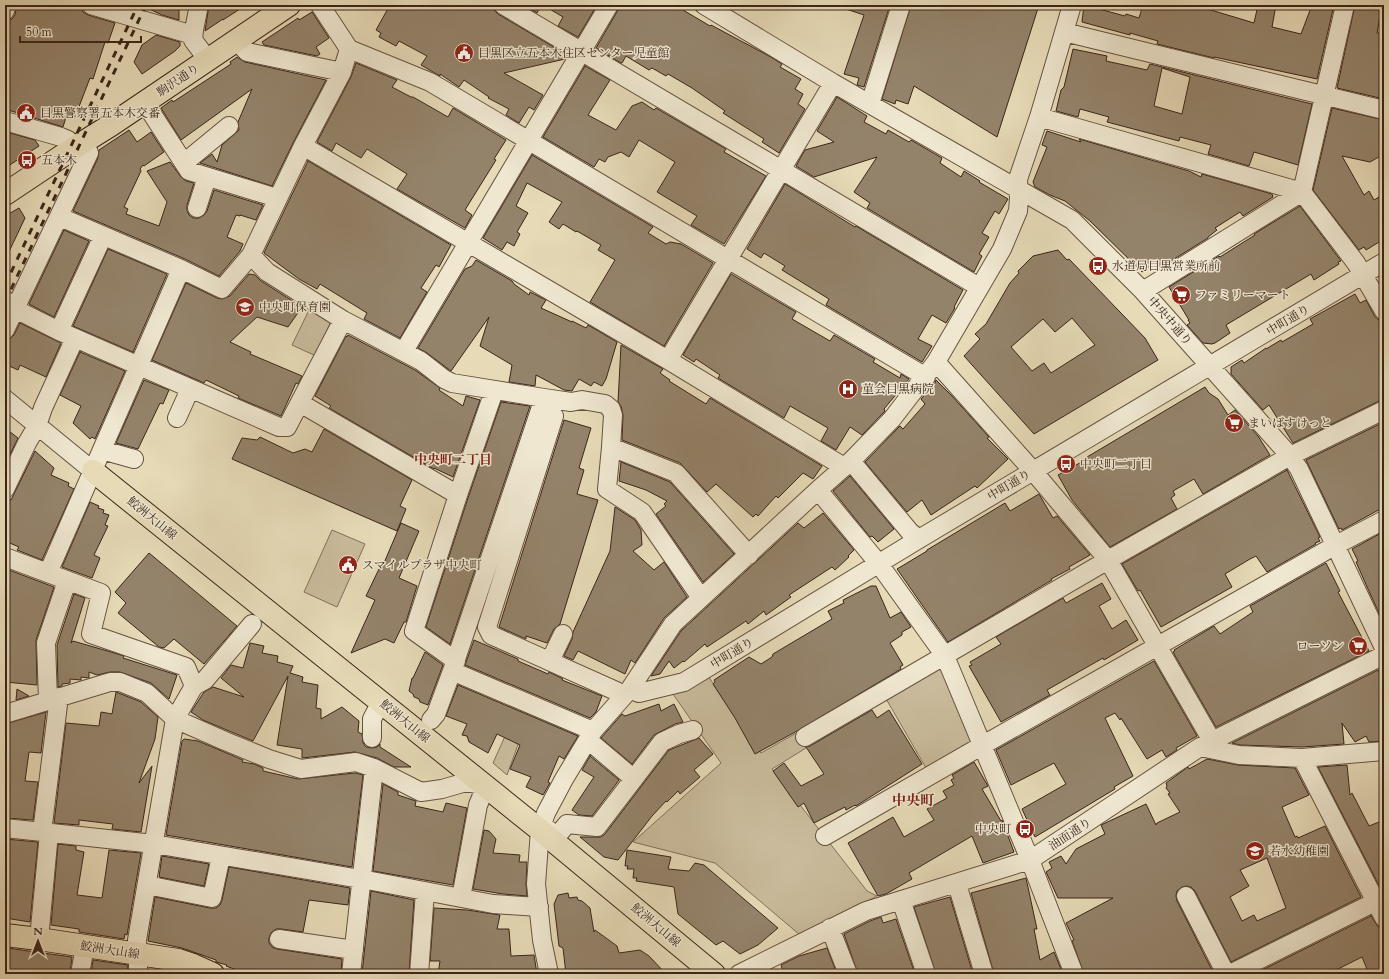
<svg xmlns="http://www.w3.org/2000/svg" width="1389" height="979" font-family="Cardo,'Noto Serif JP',serif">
<rect width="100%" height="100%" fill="#e6dab7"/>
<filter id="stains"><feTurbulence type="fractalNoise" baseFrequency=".005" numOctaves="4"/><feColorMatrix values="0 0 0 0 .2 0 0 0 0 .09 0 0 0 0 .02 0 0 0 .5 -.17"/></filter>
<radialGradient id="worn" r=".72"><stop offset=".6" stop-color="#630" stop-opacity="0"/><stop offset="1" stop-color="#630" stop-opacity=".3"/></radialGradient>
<!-- green -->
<path fill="#c9bb9c" stroke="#82705a" d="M311 306 332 319 316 356 292 345Z
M332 530 365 544 337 607 304 592Z
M935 668 942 670 972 735 969 745 926 768 885 697Z
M708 676 761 753 798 732 806 748 772 769 867 891 877 896 800 935 715 863 633 842 721 763 673 694Z
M506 734 520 739 507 775 493 763Z"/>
<!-- building -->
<path fill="#94836b" stroke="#3b2519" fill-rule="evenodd" d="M17 5H80L83 12 88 15 115 23 108 43 105 42 93 79 90 78 75 117 67 114 63 127 5 109V27L7 21 12 19 15 15Z
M141 5H179V20L162 15Z
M209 5H246L223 20V19L205 31Z
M390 5H493L494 10 498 14 567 55 565 59 504 73 543 95 534 110 529 107 519 123 506 115 509 109 488 98 489 97 464 80 459 87 440 74V76L421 65 427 56 399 41 396 46 379 37 381 33 376 30Z
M524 5H541L537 13Z
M543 5H597L578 37 558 26 563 17Z
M619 5H686L683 10 710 26 711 25 769 56 782 64 780 67 801 79 795 89 803 94 798 104 805 109 779 153 762 142 764 139 723 113 725 111 692 88 668 74 666 76 652 68 649 70 626 56 622 63H621L596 48 618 10Z
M841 5H890L864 87 857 85 859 78 844 74 864 15 840 7Z
M911 5H1039L997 137 914 86 908 104 896 100 895 104 882 99Z
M1084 5 1125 16 1126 14 1139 18 1143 5H1213L1211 10 1254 23 1258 5H1276L1272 27 1301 34 1312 5H1334L1317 79 1214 57V58L1157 44 1158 41 1130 33V35L1119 32 1082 22Z
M1355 5H1382L1377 33 1384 34V58L1381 75 1384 76V99L1337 88Z
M312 12 329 38 316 47 320 54 317 56 264 45 262 42 298 18 299 20Z
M156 35 180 42V46L175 51 142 74 134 62 142 45Z
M1073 49 1107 56 1106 61 1147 70 1150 64 1312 104 1298 165 1254 152 1249 166 1208 154 1211 145 1180 137 1179 141 1107 122 1109 117 1080 109 1078 117 1056 111 1061 90 1064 87ZM1162 68 1190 77 1182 114 1154 106Z
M237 57 245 62 326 80 294 141 272 186 200 163 212 154 217 162 222 145 239 130 238 122 252 89 181 140 161 108 172 100 173 102 231 64 230 62Z
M356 63 397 80 392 87 411 97H413L448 117 453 108 506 140 494 159 496 160 465 210 472 215 465 228 397 189 407 174 367 149 361 158 336 143 332 151 317 142 351 77Z
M585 66 610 80 588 115 616 130 632 106 642 102 654 110 656 108 726 149 724 152 766 176 724 244 691 225 697 216 657 192 675 162 639 140 629 157 621 152 608 157 605 162 599 159 594 167 543 137Z
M837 97 867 116 864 122 886 134 888 130 909 142 911 140 942 158 940 163 961 177 964 171 980 181 979 182 1008 199 999 214 995 211 982 233 989 237 979 254 982 256 974 272 867 208 870 203 854 192 877 157 814 177 796 166 805 150 834 142 817 131Z
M1332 108 1384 120 1380 140 1384 142V154L1370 162 1342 156 1364 195 1369 191 1374 200 1384 194V239L1366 250 1364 247 1359 250 1313 190Z
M129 130 137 142 151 132 164 152 144 166 143 165 140 169 141 171 124 207 128 209 126 214 159 226 167 202 147 171 170 162 181 177 186 181 194 183 187 205V210L189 215 193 218H199L204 215 207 211 214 190 263 205 256 220 240 215V216L236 215 227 237 243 244 240 251 219 276 185 259 73 211 98 158 99 150Z
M1047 131 1081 142 1079 139 1189 171 1201 177 1202 174 1272 194 1273 197 1243 216 1240 212 1215 228 1217 230 1208 237V238L1158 269 1154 263 1142 272 1090 221 1065 201 1050 195 1035 187 1033 182 1047 147 1042 145Z
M10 133 35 140 39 146 5 168V140L9 137Z
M532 155 653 227 648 233 666 244 670 242 681 244 713 263 664 346 590 302 615 260 598 250 601 245 577 231 576 232 563 224 559 229 549 222 562 202 527 183 516 206 528 213 517 232 520 234 514 246 507 242 502 250 483 238Z
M308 161 451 245 439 267 436 265 421 288 427 292 400 338 364 319 367 313 320 284 317 289 299 279 264 253Z
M785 184 855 227 856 226 963 290 954 307 955 308 946 323 932 315 918 339 932 346 922 362 826 305 829 299 782 270 785 266 764 253 761 258 747 249Z
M1300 206 1341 261 1338 262 1339 264 1314 280 1311 274 1226 325 1230 333 1215 343 1212 344 1203 343 1187 325 1190 323 1188 320H1189L1169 287 1219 256 1220 257 1255 235 1254 234Z
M19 208 25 218 5 260V216Z
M64 230 89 241 54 317 29 304Z
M108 249 167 274 133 352 73 326Z
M1058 250 1067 260 1069 259 1145 338 1158 360 1034 434 964 356 980 339 975 334 986 324 1010 283 1019 273 1018 271 1033 256ZM1072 318 1095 345 1051 373 1044 363 1032 371 1011 347 1043 319 1055 332Z
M476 260 512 281 514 284 529 295 530 292 546 300 541 308 572 322V321L586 328 588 325 617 342 606 379 602 386 594 382 591 386 579 379 572 391 564 390 536 375 535 386 509 382 512 365 480 346 489 317 451 371 427 353 418 348 465 269 472 266Z
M249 274 255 275 261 281 302 307 288 327 257 317 230 342 251 352 250 354 302 376 298 384 296 383 281 416 238 398 239 396 206 380 204 383 152 360 186 283 217 298 222 299 230 296Z
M731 274 796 312 792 319 830 341 834 335 875 359 873 362 900 378 901 374 909 379 884 409 885 411 884 412 862 435 850 427 836 450 821 441 828 428 790 406 784 418 718 378 720 375 696 359 694 362 683 355Z
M1355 294 1360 303 1366 300 1375 317 1379 320 1384 321V400L1379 401 1293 443 1269 405 1263 410 1231 374V367L1242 360 1244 363 1266 348V349L1281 340 1282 342 1313 324 1310 319Z
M20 323 61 343 46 377 20 365 18 370 5 364V343L14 335Z
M348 335 415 370 440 388 439 390 463 406 466 396 480 400 453 477 434 468V469L329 408 331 406 315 396 346 336 347 337Z
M621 345 663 369 660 373 670 380 669 381 706 404 710 398 822 466 813 479 803 473 778 498 776 496 758 516 756 514 753 517 716 484 707 492 680 463 622 440 623 415 621 406 618 402Z
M80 352 125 371 95 439 92 437 90 439 73 423 81 406 60 395Z
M144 380 169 390 163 404 160 403 138 449 116 443Z
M936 380 951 395 989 437 987 438 1008 459 977 488 975 486 931 515 922 500 907 512 865 462 900 426 903 429 925 404 921 399 935 383Z
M1205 387 1209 393 1218 399 1228 415 1235 410 1258 436 1270 455 1203 494 1194 479 1173 491 1175 495 1171 498 1177 509 1110 547 1072 500 1058 475 1087 459V457Z
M501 402 530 406 450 644 426 627 468 498Z
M564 420 591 428 579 468 584 470 577 494 598 500 560 624 554 629 547 643 526 636V639L499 627Z
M1384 422V507L1342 530 1341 528 1339 529 1306 460Z
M5 428 18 438 5 465Z
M324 429 412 480 400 506 406 509 397 531 232 459 242 438 257 440 260 437 293 453 305 449 312 452Z
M35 451 54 468 51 475 69 483 68 486 74 489 42 560 17 550 19 547 5 541V499L11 500Z
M621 462 670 482 734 554 703 582 656 514 666 506 664 504 667 501 646 490 619 481Z
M1287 470 1320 537 1318 538 1320 541 1315 543 1316 544 1267 572 1256 556 1250 559 1225 574 1232 587 1161 627 1140 590 1138 591 1122 564Z
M850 476 894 529 878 542 872 536 870 537 833 491Z
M1039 494 1053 518 1057 516 1090 555 1069 567 1070 569 1051 579 1052 580 948 642 897 569 927 551V550L1005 503 1010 511Z
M90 502 99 506 98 508 104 510 103 513 109 515 105 525 108 526 94 555 100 558 92 578 62 567Z
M615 507 635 520 641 530 642 545 633 551 654 570 664 562 687 597 664 618 635 663 631 660 625 674 578 651 573 660 564 656 572 639 573 632 610 551Z
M823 513 854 550 848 556 849 557 835 570 832 567 789 595 791 597 766 615 764 611 748 624 746 621 707 647 705 644 684 662 683 661 674 668 669 661 660 674 651 676 681 631 798 523 804 528Z
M401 523 419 531 399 578 417 586 406 622H404L394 643 385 639 351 653 375 600 366 596 379 569 381 570Z
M1383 532 1384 534V624L1368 589 1356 562 1358 561 1352 549Z
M149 553 237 626 204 664 174 639 164 648 159 647 118 613 126 603 115 592Z
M1326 563 1340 591 1338 592 1369 651 1216 727 1173 652 1175 651 1174 650 1214 626 1220 634 1253 612 1250 606Z
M9 570 54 587 36 640 37 685 5 682V579Z
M1102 583 1111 599 1099 606 1112 629 1126 620 1138 640 1104 660 1103 658 1047 690 1050 695 1001 722 969 666 972 665 970 662 1001 644 996 637 1063 598 1066 603Z
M871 586H876L890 618 901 612 911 627 902 632V635L890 643 903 665 900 667 901 669 797 731 755 754 735 718 713 684 715 682 714 680 749 657 761 664 772 657 773 654 832 619 828 611 844 603 843 600Z
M74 594 85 598 71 643 73 641 111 652 124 656 123 658 177 675 169 699 151 683 120 672H110L97 675 89 672V678L81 677V680L70 679V683L62 684V686L58 687 57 645Z
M474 640 518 659V661L548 674 549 672 563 679 562 680 602 696 596 712 590 718 465 665Z
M250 643 264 646 262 653 278 656 277 662 293 666 290 673 303 677 302 682 318 685 316 708 321 709V719L342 707 359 721 358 732 362 734 363 743 366 747 372 748 377 747 380 744V747L411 767H394L377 758 355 752 302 758V749L277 745 288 676 253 741 203 720 191 712 204 692 213 687 244 697 221 678 231 665 243 668Z
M425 652 443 665 428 705 420 702 419 699 414 697 413 694 409 691 412 678H413Z
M1154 661 1197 736 1176 748 1177 750 1166 757 1162 750 1147 759 1121 718 1120 720 1115 713 1105 718 1133 776 1114 787 1115 789 1035 837 1022 809 1066 784 1054 763 1011 785 996 750Z
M1378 670 1384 683V741L1369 742 1366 736 1355 742 1342 723 1344 744 1302 747 1240 745 1232 743Z
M458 685 578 736 564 759 559 756 548 782 550 783 543 795 526 787 531 777 510 769 520 745 497 734 488 753 469 742 467 736 462 735 467 724 446 716Z
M17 689 29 696 16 700Z
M116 692 141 702 158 717 155 739 139 783 152 766 141 832 112 829 113 824 79 820V825L54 823 66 723 99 726 101 712 112 714Z
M659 704 661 711 674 704 683 722 675 724 654 735 632 764 601 738 622 714 625 716Z
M872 710 877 718 889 710 922 764 856 806 855 805 846 810 845 807 814 823 804 803 798 807 773 771 784 763 801 786 824 774 806 747 810 746Z
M46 712 41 753 29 752 25 781 38 782 33 820 5 818 7 768H5V724Z
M699 738 713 754 694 770 700 777 680 794 678 791 667 802 666 801 652 816 618 860 604 857 580 837H601L605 834 669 750Z
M184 739 198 741 243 760 242 762 254 764 263 768V771L298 779 355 773 363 775 352 867 166 835 182 741Z
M590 756 619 780 592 816 579 815 572 810 594 777 582 770Z
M1207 759 1238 765 1295 768 1309 795 1282 807 1295 837 1297 836 1298 838 1325 826 1361 897 1231 962 1195 891 1191 887 1186 886 1182 887 1177 891 1176 896 1177 901 1214 974H1084L1072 941 1074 940 1066 923 1113 898H1058L1046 872 1052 868 1049 862 1061 856 1066 864 1076 849 1105 834 1101 825 1146 804 1156 825 1157 823 1180 812 1168 794 1170 793 1166 788 1167 786 1166 783 1188 767 1189 769ZM1267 858 1286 908 1257 921 1254 915 1242 921 1230 897 1249 886 1240 870Z
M974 762 988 786 982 789 1001 821 1002 820 1014 852 983 863 972 836 909 873 912 879 886 894 878 896 848 843 893 817 904 837 934 820 927 809 947 798 943 791 954 785 951 780 954 778 952 775Z
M1347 765 1350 795 1352 793 1369 826 1384 820V895L1318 767Z
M383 784 398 792V795L416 801 415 806 443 812 446 803 467 808 453 885 373 871Z
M484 830 489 831 496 839 493 853 520 855 519 862H527L526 883 527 896 503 894 473 889Z
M5 839 38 842 30 922 5 918Z
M58 844 76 846V850L84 852 77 895 102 898 109 850 141 853 127 935 125 934 124 939 79 932V929L51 925Z
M627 850 671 857 668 869 689 871 695 863 704 865 778 928 758 945 740 954 723 941 716 945 678 914 674 887 636 881 637 878H633L634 869H627L628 866H625Z
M162 856 209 864 204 886 159 877Z
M229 867 350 888 348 905 309 900 303 932 281 929H276L271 933 269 938V943L272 947 277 949 342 959 341 974H248L226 966 227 965 216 962V960L182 948 148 941 155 897 210 908H216L220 905 222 900Z
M1026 878 1037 929H1034L1040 960 1054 952 1063 974H994L971 893Z
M371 891 414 900 409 974 362 973Z
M568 893 569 898 577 897 578 900 582 901 590 908 594 932 595 930 617 946 619 953 640 950 649 956 666 974H566L563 948 559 946 554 904 558 895Z
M950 897 973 974H936L914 907Z
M434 908 467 910 500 915 497 929H509L511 956 534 955 537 974H438L440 961H430Z
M1371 916 1378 927 1384 928V974H1369L1362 957 1328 974H1254Z
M881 917 883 923 896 919 915 974H858L844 934 870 921Z
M7 948 72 957 70 974H5L7 960H5Z
M827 948 837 974H784L781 965 799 956Z
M93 960 128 965 127 974H91Z"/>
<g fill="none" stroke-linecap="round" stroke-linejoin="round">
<!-- minor casing -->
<g stroke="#665240" stroke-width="20">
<path id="minor" d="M91 5 193 35
M199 5 194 30 193 40 208 60
M320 5 349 49 430 82 926 377
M503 5 979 287
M704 5 833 83 1072 220 1143 291 1290 456 1299 469 1384 648
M5 11 7 5
M1064 32 1384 110
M237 41 247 52 342 72
M145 103 189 171 277 198
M870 104 901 5
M1039 117 1302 192 1356 263 1384 311
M5 121 61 137 68 140 74 148
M303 146 668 360 844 467
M184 163 229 126
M197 208 207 177
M60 217 181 269 222 289 251 255 303 146 342 72 349 49
M251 255 267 272 343 320 421 361 444 379 452 383 544 398 571 402 582 400 605 404 611 409 613 415 611 447 607 489 642 512 701 598
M1143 291 1302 192 1345 5
M5 300 15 309 59 331 279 427H287L343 320
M5 330 89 153 84 141
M59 331 103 236
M404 351 609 5
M668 360 833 83
M936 362 1033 471 1108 560 1212 741
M5 399 93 471
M300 403 458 495
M554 416 487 627 491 635 616 691 624 696
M177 418 190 389
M611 447 676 473 749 555
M102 450 134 459
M851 461 910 532 919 539
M5 489 27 443 37 426 43 408 75 338
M818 490 879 564 945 656 1030 860 1074 974
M5 557 101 593 91 634 186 667 194 686
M48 573 181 269
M456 661 414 631 458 495 494 391
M550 661 563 634
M452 671 593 731
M630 689 639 693 684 682 919 539 1384 262
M48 700 46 643 67 581
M5 714 110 682H120L147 693 175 719 225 741 269 759 301 769 356 762 374 768 421 792 442 789 466 782 486 786 478 805 461 898
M431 720 436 714 452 671 544 398
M805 737 1108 560 1290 456 1384 410
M372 738V719L381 702
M588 740 634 779
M1200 747 1239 755 1302 758 1384 751
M1302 758 1384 918
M542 825 557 836 567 824 597 827 662 742 679 734 693 730
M5 828 154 844 372 881 493 904 539 907
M42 832 59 697
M825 836 983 745 1336 545 1384 520
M957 884 984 974
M147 885 212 898 221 856
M1186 896 1226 974
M901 900 926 974
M830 928 848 974
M39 939 49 833
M279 939 354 950
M80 974 85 946
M138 974V954L137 940 175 719 194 686 205 680 252 624
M351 974 374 768
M419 974 425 891
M549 974 542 940 536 884 540 830 546 813 564 779 593 731 630 689 673 624 818 490 851 461 892 419 936 362 1002 249 1018 211 1019 198 1018 179 1039 117 1072 5
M739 974 866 911 1030 860 1200 747 1384 655
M1230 974 1375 902"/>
</g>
<!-- major casing -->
<g stroke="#3b2519" stroke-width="24">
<path id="major" d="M5 194 74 148 111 125 289 5
M93 471 540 830 714 974
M5 935 39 939 178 960 193 965 213 974"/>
</g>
<!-- minor -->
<use href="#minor" stroke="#efe7d0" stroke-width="18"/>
<!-- major -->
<use href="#major" stroke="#e6dab7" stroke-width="22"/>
<!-- rail -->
<path stroke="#3b2519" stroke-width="3" stroke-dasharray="7 7" stroke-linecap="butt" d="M5 285 138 5
M5 302 146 5"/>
</g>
<!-- icons -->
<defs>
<g id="civic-disc" transform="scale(1)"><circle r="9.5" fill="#8f2418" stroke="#efe7d0"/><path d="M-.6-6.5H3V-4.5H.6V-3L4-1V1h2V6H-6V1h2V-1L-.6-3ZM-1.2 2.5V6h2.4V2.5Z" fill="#fff"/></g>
<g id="bus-disc" transform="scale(1)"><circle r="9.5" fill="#8f2418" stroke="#efe7d0"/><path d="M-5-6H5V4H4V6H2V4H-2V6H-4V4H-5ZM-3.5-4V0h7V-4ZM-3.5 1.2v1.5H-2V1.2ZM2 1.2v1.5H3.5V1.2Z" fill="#fff"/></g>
<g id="supermarket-disc" transform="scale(1)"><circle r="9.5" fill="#8f2418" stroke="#efe7d0"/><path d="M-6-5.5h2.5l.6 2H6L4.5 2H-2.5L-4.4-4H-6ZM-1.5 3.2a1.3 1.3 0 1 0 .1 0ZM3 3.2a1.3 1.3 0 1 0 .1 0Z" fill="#fff"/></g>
<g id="school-disc" transform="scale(1)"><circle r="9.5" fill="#8f2418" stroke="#efe7d0"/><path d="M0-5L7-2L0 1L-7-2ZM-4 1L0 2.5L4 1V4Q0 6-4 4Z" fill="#fff"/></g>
<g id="hospital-disc" transform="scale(1)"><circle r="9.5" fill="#8f2418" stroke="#efe7d0"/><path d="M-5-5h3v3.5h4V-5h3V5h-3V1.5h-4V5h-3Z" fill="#fff"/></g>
</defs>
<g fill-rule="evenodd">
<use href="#civic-disc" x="464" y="53"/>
<use href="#civic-disc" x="26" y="113"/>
<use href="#bus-disc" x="27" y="160"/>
<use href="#bus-disc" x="1098" y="266"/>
<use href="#supermarket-disc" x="1181" y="295"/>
<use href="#school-disc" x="245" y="307"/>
<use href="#hospital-disc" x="848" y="389"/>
<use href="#supermarket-disc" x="1234" y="423"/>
<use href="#bus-disc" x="1066" y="464"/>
<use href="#civic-disc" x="348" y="565"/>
<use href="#supermarket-disc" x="1358" y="646"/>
<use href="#bus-disc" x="1025" y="829"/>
<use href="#school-disc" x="1255" y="851"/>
</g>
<g text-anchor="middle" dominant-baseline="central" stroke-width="3" stroke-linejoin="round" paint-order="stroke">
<!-- poi labels -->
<g font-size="12" fill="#3b2519" stroke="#efe7d0" text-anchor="start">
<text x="478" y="53">目黒区立五本木住区センター児童館</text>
<text x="40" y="113">目黒警察署五本木交番</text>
<text x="41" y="160">五本木</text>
<text x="1112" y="266">水道局目黒営業所前</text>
<text x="1195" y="295">ファミリーマート</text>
<text x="259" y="307">中央町保育園</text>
<text x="862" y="389">菫会目黒病院</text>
<text x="1248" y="423">まいばすけっと</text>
<text x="1080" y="464">中央町二丁目</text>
<text x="362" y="565">スマイルプラザ中央町</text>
<text x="1344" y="646" text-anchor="end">ローソン</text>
<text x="1011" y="829" text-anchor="end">中央町</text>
<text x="1269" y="851">若水幼稚園</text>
</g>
<!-- street labels -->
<g font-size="12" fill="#3b2519" stroke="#efe7d0">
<text transform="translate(178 80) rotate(-34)">駒沢通り</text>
<text transform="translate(1288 320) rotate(-31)">中町通り</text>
<text transform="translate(1170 321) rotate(49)">中央中通り</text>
<text transform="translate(1009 485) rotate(-31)">中町通り</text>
<text transform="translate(152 518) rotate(39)">鮫洲大山線</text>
<text transform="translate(732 653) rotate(-31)">中町通り</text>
<text transform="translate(405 721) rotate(39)">鮫洲大山線</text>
<text transform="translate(1070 834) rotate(-33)">油面通り</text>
<text transform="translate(656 925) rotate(40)">鮫洲大山線</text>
<text transform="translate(110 950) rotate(9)">鮫洲大山線</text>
</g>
<!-- neighbourhood labels -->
<g font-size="13" font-weight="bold" fill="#7a1f14" stroke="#efe7d0">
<text x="453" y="460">中央町二丁目</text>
</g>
<!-- quarter labels -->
<g font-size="14" font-weight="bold" fill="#7a1f14" stroke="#efe7d0">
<text x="913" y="800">中央町</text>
</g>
</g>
<!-- margin -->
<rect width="1389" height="979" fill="none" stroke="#e6dab7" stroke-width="20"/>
<rect x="6" y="6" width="1377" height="967" fill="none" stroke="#3b2519" stroke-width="2"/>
<rect x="10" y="10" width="1369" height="959" fill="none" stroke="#3b2519"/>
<!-- north arrow -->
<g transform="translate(38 941)" stroke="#efe7d0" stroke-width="3" paint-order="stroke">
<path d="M0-3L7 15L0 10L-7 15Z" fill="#3b2519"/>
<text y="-6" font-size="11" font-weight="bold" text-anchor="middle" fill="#3b2519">N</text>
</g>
<!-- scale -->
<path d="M20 36v6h121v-6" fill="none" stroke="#3b2519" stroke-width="2"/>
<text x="26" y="36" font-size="12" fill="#3b2519" stroke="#efe7d0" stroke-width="3" paint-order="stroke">50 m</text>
<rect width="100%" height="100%" filter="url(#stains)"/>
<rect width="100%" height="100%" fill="url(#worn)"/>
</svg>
